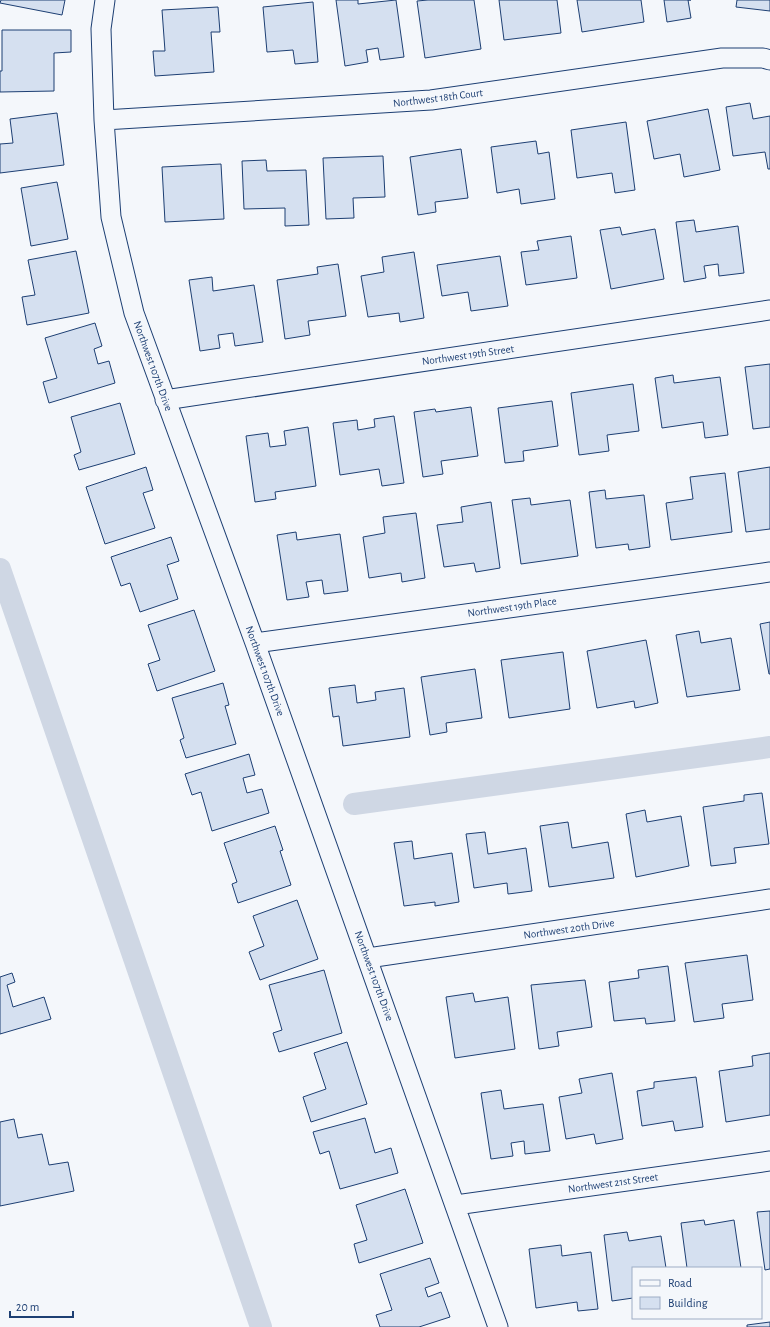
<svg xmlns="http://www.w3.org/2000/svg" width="770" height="1327" font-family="'Alegreya Sans',sans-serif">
<rect width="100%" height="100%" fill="#f4f7fb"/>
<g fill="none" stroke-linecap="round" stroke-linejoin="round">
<!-- canal -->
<path stroke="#cfd7e4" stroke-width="22" d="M0 569 261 1327
M354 804 770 747"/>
</g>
<!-- building -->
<path fill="#d5e0f0" stroke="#1d3f73" d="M1 0H65L62 15 0 3Z
M336 0H358V4L396 0 404 57 380 60 378 48 366 50 368 62 345 66Z
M428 0H474L481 49 425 58 417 1Z
M499 0H557L561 33 504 40Z
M577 0H641L644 22 582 32Z
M664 0H691H688L691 18 667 22Z
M737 0H770V11L736 7Z
M313 2 318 62 295 64 293 50 267 52 263 7Z
M218 7 220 32H211L214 72 155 76 153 51H165L162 10Z
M2 30H71V52L54 53V91L0 92V71H2Z
M750 103 753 119 770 116V169H768L765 152 733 156 726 107Z
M708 109 720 170 684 177 680 154 654 159 647 121Z
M57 113 64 165 0 173V144L13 143 10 119Z
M626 122 635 190 615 193 612 173 577 178 571 130Z
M536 141 538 154 549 152 555 199 521 204 519 189 497 193 491 147Z
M461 149 468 198 435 202 436 212 418 215 410 157Z
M383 156 385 197 353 198 354 218 326 219 323 158Z
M266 160 267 171 306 170 309 225 285 226V208L244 209 242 161Z
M221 164 224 219 165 222 162 167Z
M57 182 68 239 31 246 21 188Z
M694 220 696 232 738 226 744 273 719 276 718 264 704 266 706 278 684 282 676 222Z
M620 227 622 235 655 229 664 279 611 289 600 230Z
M571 236 577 278 526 285 521 252 539 250 537 241Z
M76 251 89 313 27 325 22 297 35 295 28 260Z
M414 252 424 318 400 322 399 313 368 317 361 276 384 272 382 257Z
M500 256 508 306 471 311 468 292 442 296 437 265Z
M338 264 346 316 308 321 310 335 285 339 277 280 318 274 317 267Z
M212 277 213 291 254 285 263 342 235 346 233 333 218 335 220 348 200 351 189 280Z
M95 323 102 346 94 349 98 364 109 361 115 383 49 403 43 382 57 378 45 338Z
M770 364V427L753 429 745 367Z
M673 375 674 383 720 377 728 435 705 438 703 422 662 428 655 378Z
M633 384 639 431 607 435 609 451 579 455 571 393Z
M552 401 558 446 523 451 524 461 505 463 498 408Z
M120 403 135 454 79 470 74 455 81 452 71 417Z
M471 407 478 456 441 461 443 474 423 477 414 412 435 409 436 412Z
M394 416 404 483 382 486 379 469 340 475 333 423 357 420 358 430 375 427 374 419Z
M308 427 316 486 275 492 276 499 255 502 246 436 268 433 270 447 286 445 284 431Z
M146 467 153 490 143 493 155 528 105 544 86 487Z
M770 467V529L746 532 738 472Z
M725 473 732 532 671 540 666 503 693 499 690 477Z
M605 490 606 499 644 495 650 547 629 550 628 544 596 548 589 492Z
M530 498 531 505 570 500 578 556 521 564 512 500Z
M491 502 500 568 476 572 474 563 444 567 437 525 463 522 461 507Z
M416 513 425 578 402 582 401 573 369 578 363 537 385 533 383 517Z
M296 532 297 540 340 534 348 591 324 594 322 580 306 582 309 597 287 600 277 535Z
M171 537 179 561 167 565 178 599 140 612 130 583 121 586 111 557Z
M194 610 215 671 157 691 148 664 160 660 148 625Z
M770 622V674H769L760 624Z
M699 631 701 643 731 638 740 690 687 697 676 635Z
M646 640 658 703 635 708 634 701 597 708 587 651Z
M563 652 570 709 509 718 501 660Z
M475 669 482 718 446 723 447 732 430 735 421 677Z
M223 683 229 705 225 706 236 744 186 758 180 740 184 738 172 698Z
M355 685 357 703 376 700 375 692 404 688 410 737 343 746 339 716 333 717 329 688Z
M249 754 255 775 243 778 247 793 262 789 269 813 212 831 201 792 192 795 185 774Z
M762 793 769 844 734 848 736 863 711 866 703 807 744 801V795Z
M645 810 647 822 681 816 689 866 636 877 626 814Z
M568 822 572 848 608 842 614 878 549 887 540 826Z
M275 826 283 850 280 851 291 885 238 903 232 884 237 882 224 843Z
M485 832 488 854 526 848 532 891 508 894 507 883 474 888 466 834Z
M412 841 414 859 452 853 459 902 435 906V902L404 906 394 843Z
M297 900 318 959 260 980 249 952 264 946 253 916Z
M747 955 753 1000 722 1004 724 1018 694 1022 685 963Z
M668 966 675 1021 646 1024 645 1018 614 1021 609 982 639 978 638 970Z
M324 970 342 1033 279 1052 273 1033 282 1030 269 985Z
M12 973 15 982 7 985 13 1007 44 997 51 1019 0 1034V977Z
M585 980 592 1027 557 1032 559 1046 539 1049 531 985Z
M473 993 475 1002 508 997 515 1049 455 1058 446 997Z
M347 1042 367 1104 311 1122 303 1097 326 1089 314 1053Z
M770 1053V1115L726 1122 719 1071 753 1066 752 1056Z
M612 1073 623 1139 596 1144 594 1134 566 1139 559 1097 582 1093 579 1079Z
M696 1077 703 1127 675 1131 673 1121 642 1126 637 1091 654 1088V1082Z
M501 1090 504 1109 543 1104 550 1151 525 1154 524 1141 511 1143 513 1156 491 1159 481 1093Z
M365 1118 375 1153 391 1148 398 1173 340 1189 329 1151 320 1154 313 1132Z
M14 1119 18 1138 42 1134 49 1165 68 1162 74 1191 0 1206V1122Z
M405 1189 423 1243 359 1263 354 1244 367 1240 356 1205Z
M770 1211V1269L765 1270 757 1212Z
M704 1220 705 1225 734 1220 741 1268H687L681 1223Z
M627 1232 629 1241 661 1236 666 1268H633V1298L612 1301 604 1235Z
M561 1245 562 1256 591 1252 598 1309 578 1311 577 1302 536 1308 529 1249Z
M430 1258 439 1283 425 1288 428 1297 441 1292 450 1317 419 1327H380L376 1315 392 1310 380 1274Z
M770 1322V1327H747V1325Z"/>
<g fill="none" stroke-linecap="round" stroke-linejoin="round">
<!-- minor casing -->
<g stroke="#1d3f73" stroke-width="21">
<path id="minor" d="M105 0 101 29 104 120 111 217 134 313 255 643 498 1327
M104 120 431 100 722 58H763L770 60
M165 400 770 310
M255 643 770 572
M368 958 770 899
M456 1205 770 1161"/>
</g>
<!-- minor -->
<use href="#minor" stroke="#f4f7fb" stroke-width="19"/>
</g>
<g text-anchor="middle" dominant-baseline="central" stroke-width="3" stroke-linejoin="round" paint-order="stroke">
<!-- street labels -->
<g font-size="11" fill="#1d3f73" stroke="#f4f7fb">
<text transform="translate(438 98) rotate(-7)">Northwest 18th Court</text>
<text transform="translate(468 355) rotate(-8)">Northwest 19th Street</text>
<text transform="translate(153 366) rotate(70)">Northwest 107th Drive</text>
<text transform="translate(512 607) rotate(-8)">Northwest 19th Place</text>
<text transform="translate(265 671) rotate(70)">Northwest 107th Drive</text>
<text transform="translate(569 929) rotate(-8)">Northwest 20th Drive</text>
<text transform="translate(374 976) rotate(70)">Northwest 107th Drive</text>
<text transform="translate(613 1183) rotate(-8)">Northwest 21st Street</text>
</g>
</g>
<!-- legend -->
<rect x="632" y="1267" width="130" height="52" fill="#f4f7fb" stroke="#9eadc5"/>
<rect x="640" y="1280" width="20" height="6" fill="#f4f7fb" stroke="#9eadc5"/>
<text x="668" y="1287" font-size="12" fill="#1d3f73">Road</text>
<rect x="640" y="1297" width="20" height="12" fill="#d5e0f0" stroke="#9eadc5"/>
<text x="668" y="1307" font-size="12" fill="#1d3f73">Building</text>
<!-- scale -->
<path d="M10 1311v6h63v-6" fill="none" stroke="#1d3f73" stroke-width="2"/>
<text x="16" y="1311" font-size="12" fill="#1d3f73" stroke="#f4f7fb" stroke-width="3" paint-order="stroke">20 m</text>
</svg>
